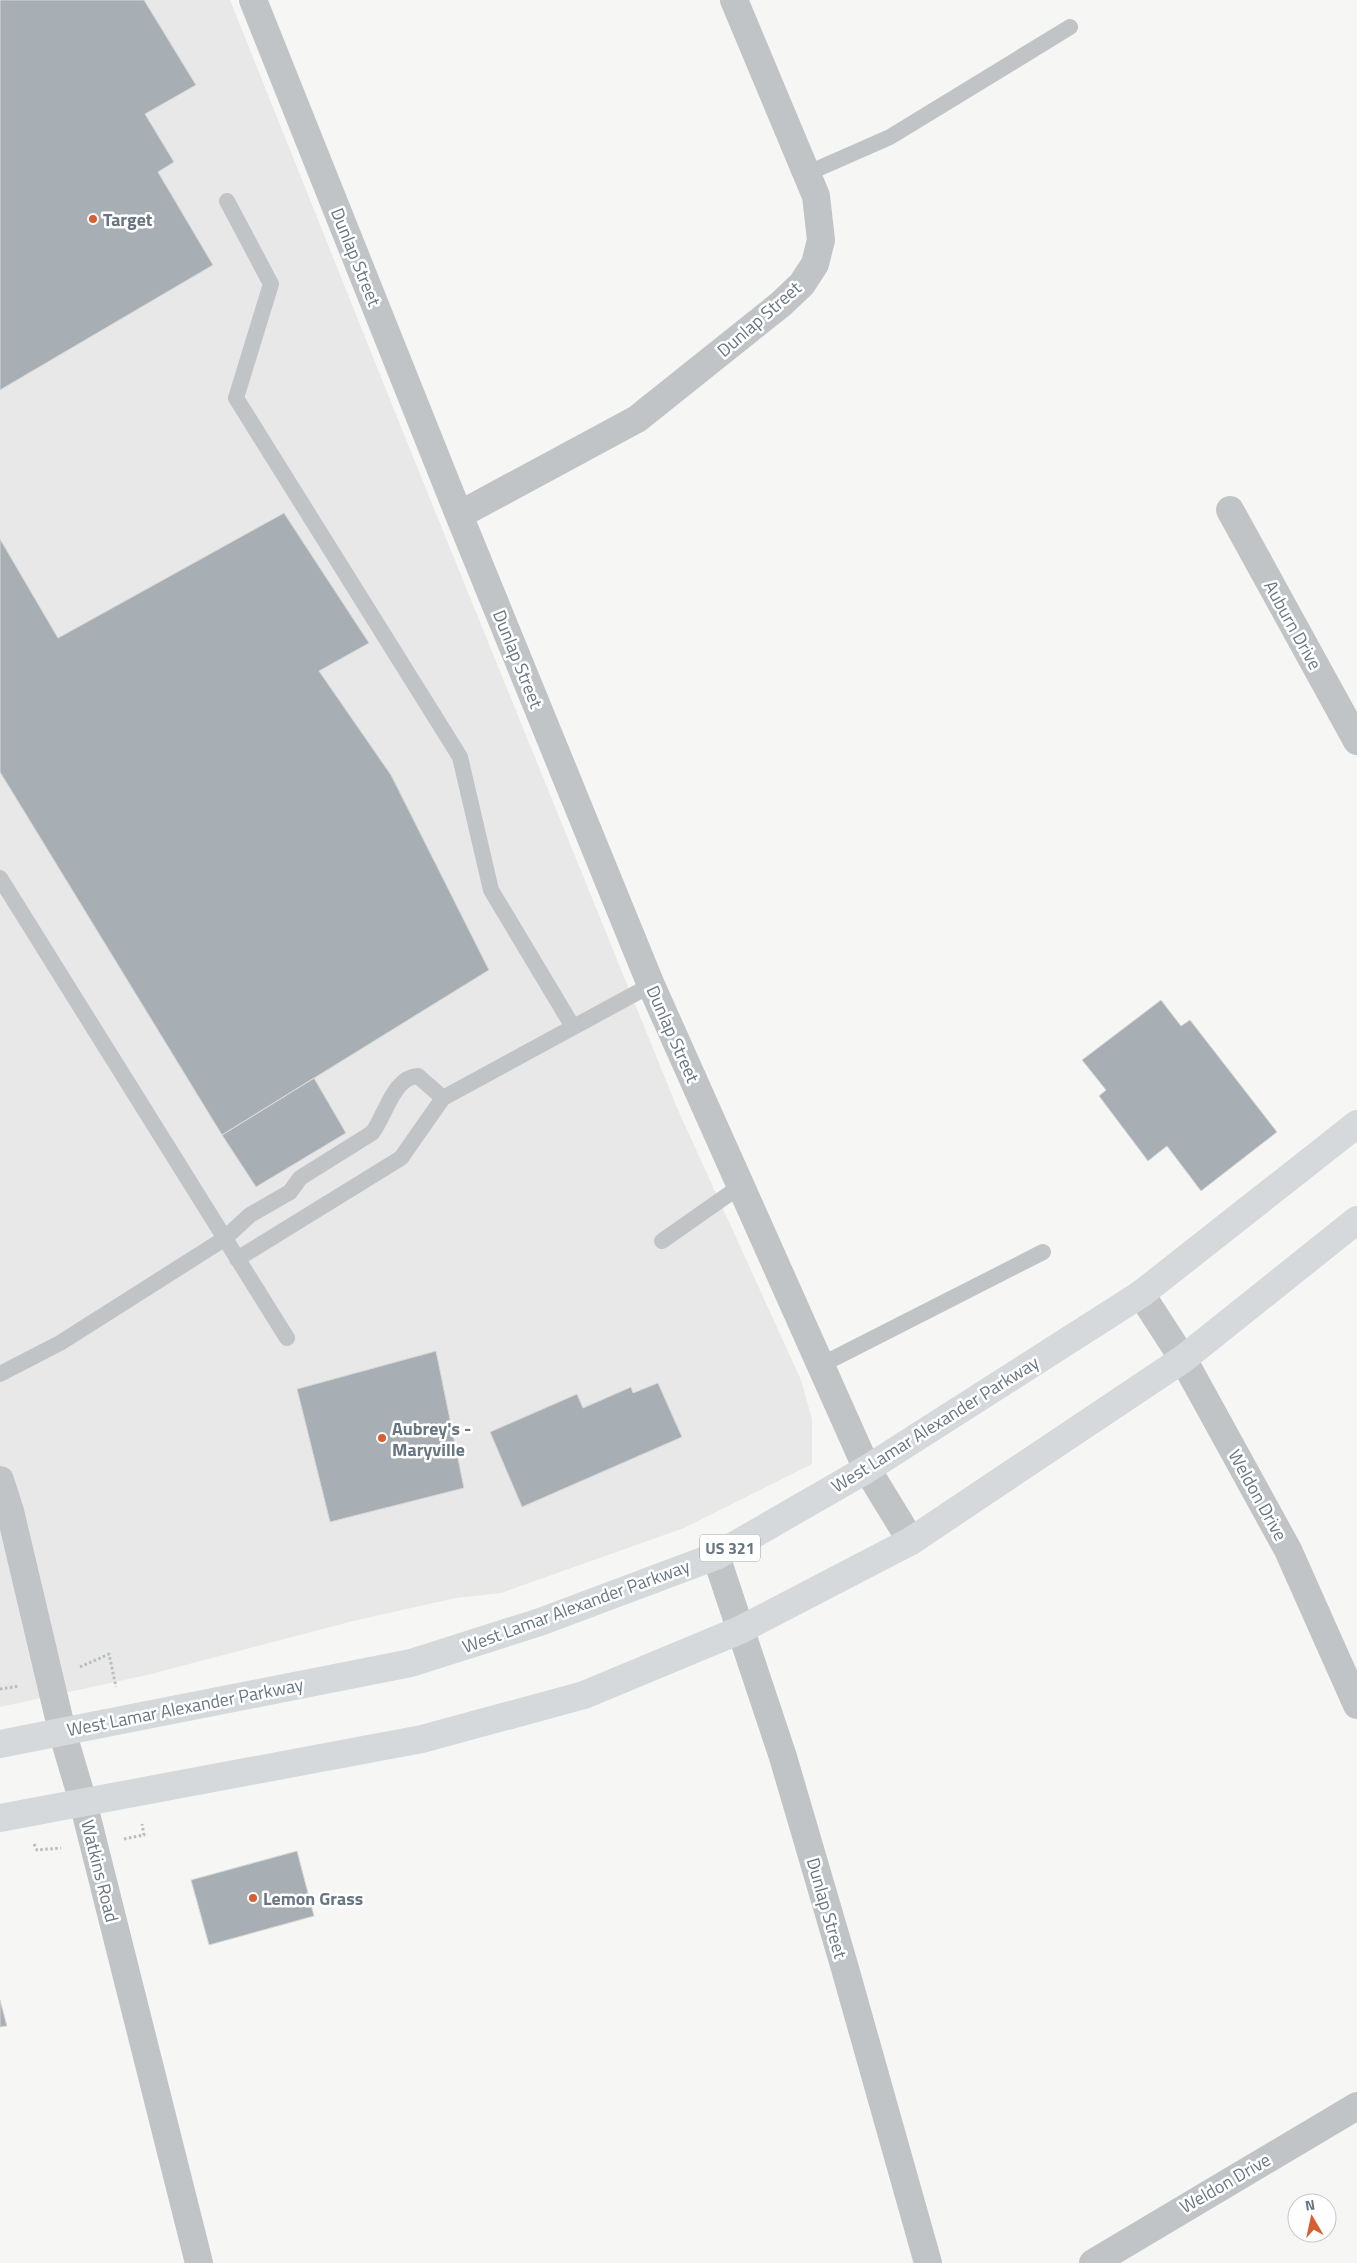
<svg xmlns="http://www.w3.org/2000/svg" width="1357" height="2263" font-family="'Titillium Web',sans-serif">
<rect width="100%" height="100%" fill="#f6f7f4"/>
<!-- built -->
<path fill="#e7e8e7" d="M0 0H230L407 442 678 1110 801 1380 812 1419V1464L684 1528 501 1593 456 1598 353 1621 147 1675 0 1707Z"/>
<!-- building -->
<path fill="#a8afb4" stroke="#d8d8d6" d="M0 0H144L196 85 145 114 174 162 158 172 213 265 0 390Z
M284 513 369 643 319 671 391 775 489 970 222 1135 0 772V539L58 638Z
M1161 1000 1181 1026 1190 1020 1277 1132 1201 1191 1167 1146 1148 1161 1099 1096 1106 1090 1082 1060Z
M314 1078 346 1133 256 1187 222 1135Z
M436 1351 464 1488 330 1522 297 1389Z
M658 1383 682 1437 522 1507 490 1432 577 1394 583 1408 631 1387 633 1393Z
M297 1851 314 1916 209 1945 191 1880Z
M0 2000 7 2026 0 2027Z"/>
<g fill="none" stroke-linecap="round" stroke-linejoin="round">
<!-- path -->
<path stroke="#babdbf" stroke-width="3" stroke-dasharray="2.5 2.5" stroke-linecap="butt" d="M80 1667 109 1654 116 1687
M0 1689 19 1686
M124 1839 144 1835 142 1824
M34 1844 37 1850 61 1848"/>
<!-- lane -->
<path stroke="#c0c4c7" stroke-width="16" d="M806 174 890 137 1070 27
M227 201 271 284 236 398 460 757 491 890 573 1027
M0 878 287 1338
M662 1241 742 1185
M237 1259 401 1158 443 1098 651 985
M821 1365 1043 1252
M0 1374 60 1343 224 1239 250 1215 290 1192 300 1178 372 1133C386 1115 393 1077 418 1076L443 1098"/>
<!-- street -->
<path stroke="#c0c4c7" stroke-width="28" d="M253 0 459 515 651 985 867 1469 911 1541
M1230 510 1357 741
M459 515 637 419 781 304 802 284 815 264 821 240 816 196 734 0
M1141 1294 1183 1359 1288 1550 1357 1705
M0 1480 10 1511 62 1731 83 1802 199 2263
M716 1556 783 1757 844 1965 928 2263
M1093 2263 1357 2106"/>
<!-- highway -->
<path stroke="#d5d9dc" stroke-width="28" d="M0 1744 411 1663 540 1622 716 1556 867 1469 1141 1294 1357 1124
M0 1818 422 1739 584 1695 740 1630 911 1541 1183 1359 1357 1220"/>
</g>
<!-- markers -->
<g fill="#d66034" stroke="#fff" stroke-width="2">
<circle cx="93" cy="219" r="5"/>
<circle cx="382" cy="1438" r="5"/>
<circle cx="253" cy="1898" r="5"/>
</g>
<g text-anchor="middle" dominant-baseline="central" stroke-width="5" stroke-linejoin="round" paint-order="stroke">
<!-- shield labels -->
<rect fill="#fff" stroke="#959fa8" stroke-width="1" x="700" y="1534.5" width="60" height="27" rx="4"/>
<g font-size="16" font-weight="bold" fill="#687682">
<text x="730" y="1548">US 321</text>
</g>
<!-- poi labels -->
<g font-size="18" font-weight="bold" fill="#687682" stroke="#fff" text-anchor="start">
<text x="103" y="219">Target</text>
<text x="392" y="1428">Aubrey's -<tspan x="392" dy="21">Maryville</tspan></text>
<text x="263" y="1898">Lemon Grass</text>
</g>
<!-- street labels -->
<g font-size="18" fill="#687682" stroke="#fff">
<text transform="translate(356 257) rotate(68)">Dunlap Street</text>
<text transform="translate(759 319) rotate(-41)">Dunlap Street</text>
<text transform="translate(1293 625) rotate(61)">Auburn Drive</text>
<text transform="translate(518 659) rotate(68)">Dunlap Street</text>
<text transform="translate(673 1034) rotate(66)">Dunlap Street</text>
<text transform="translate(935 1424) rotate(-32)">West Lamar Alexander Parkway</text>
<text transform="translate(1258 1495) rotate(61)">Weldon Drive</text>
<text transform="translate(576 1606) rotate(-20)">West Lamar Alexander Parkway</text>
<text transform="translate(185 1707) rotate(-11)">West Lamar Alexander Parkway</text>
<text transform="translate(100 1871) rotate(76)">Watkins Road</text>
<text transform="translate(827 1908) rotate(74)">Dunlap Street</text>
<text transform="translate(1225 2183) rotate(-30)">Weldon Drive</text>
</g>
</g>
<!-- north arrow -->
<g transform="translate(1312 2218) rotate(351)"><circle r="24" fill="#ffffff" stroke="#c3c8cd"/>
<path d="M0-4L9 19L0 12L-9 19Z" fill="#d66034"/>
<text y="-8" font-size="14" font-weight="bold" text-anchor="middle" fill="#687682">N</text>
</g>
</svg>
